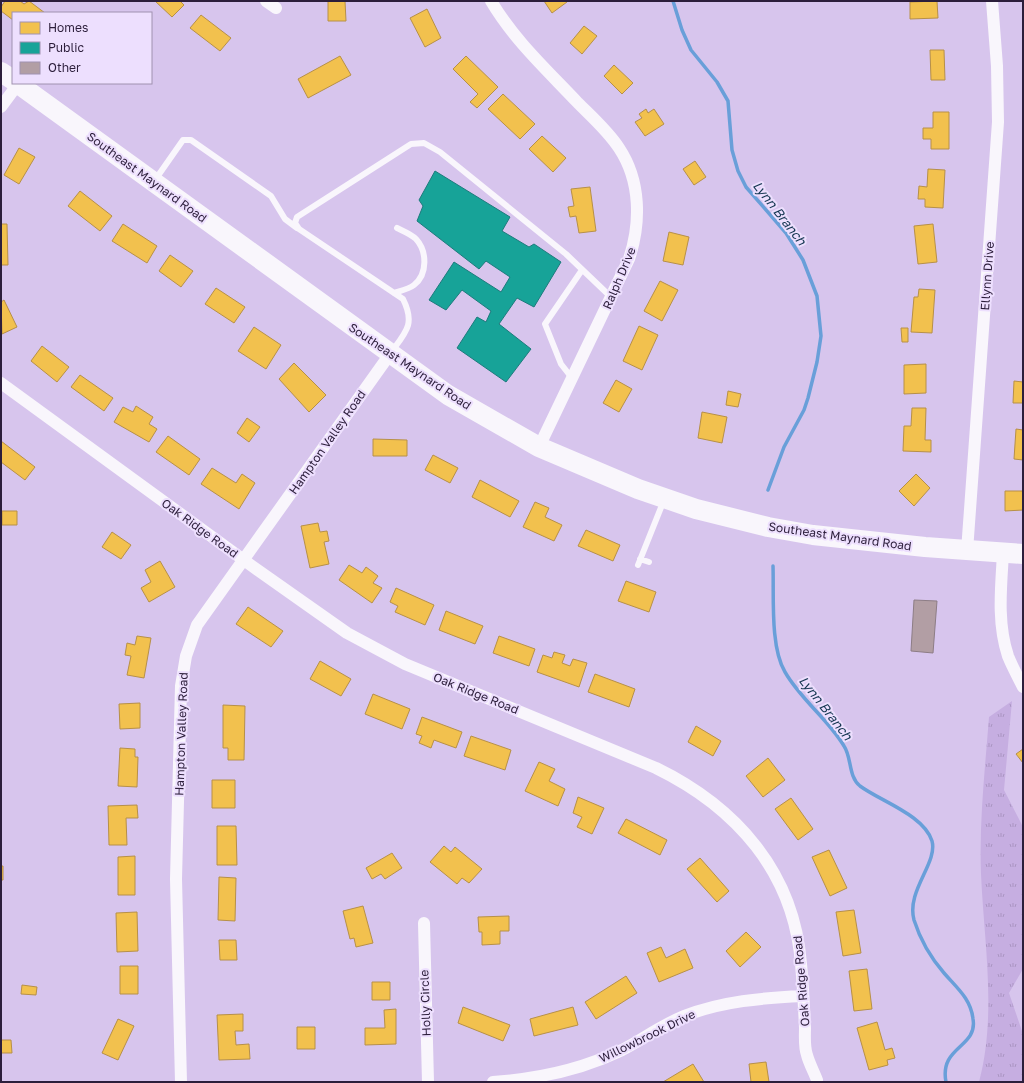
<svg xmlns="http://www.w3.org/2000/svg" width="1024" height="1083" font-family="'Golos Text',sans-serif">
<defs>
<pattern id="park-tufts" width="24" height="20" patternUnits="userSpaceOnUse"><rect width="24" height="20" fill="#c6aee1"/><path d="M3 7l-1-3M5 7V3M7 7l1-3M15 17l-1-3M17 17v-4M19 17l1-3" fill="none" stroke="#aa95c2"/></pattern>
</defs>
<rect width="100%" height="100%" fill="#d7c5ed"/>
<!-- park -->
<path fill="url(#park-tufts)" d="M1012 701 1004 790 1023 827V969L1009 993 1023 1034V1082H979C997 1014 984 943 981 874 979 822 985 769 989 717Z"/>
<!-- homes -->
<path fill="#f2c14e" stroke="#b79048" d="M5 1H20L24 4 29 1 45 13H13V20L1 11V7Z
M155 1H180L184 5 172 17Z
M328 1H345L346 21H328Z
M544 1H566L567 2 552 13Z
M937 1 938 18 910 19V2Z
M427 9 441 38 425 47 410 18Z
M201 15 231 38 220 51 190 28Z
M584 26 597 36 582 54 570 43Z
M930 50H944L945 80H931Z
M340 56 351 75 308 98 298 79Z
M466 56 498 87 477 108 470 102 478 94 453 69Z
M614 65 633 83 622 94 604 76Z
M503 94 535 124 520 139 488 109Z
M646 109 648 113 654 109 664 124 645 136 635 122 642 118 639 114Z
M933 112H949V149H931V139H923V128H933Z
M542 136 566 158 553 172 529 149Z
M19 148 35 157 19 184 4 175Z
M695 161 706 177 694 185 683 169Z
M928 169 945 170 943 208 925 207V199H918L919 186 927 187Z
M590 187 596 231 579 233 576 216 570 217 568 207 574 206 571 189Z
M80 191 112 216 100 231 68 206Z
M1 224H7L8 265H1Z
M123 224 157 246 147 263 112 241Z
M933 224 937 262 918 264 914 226Z
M669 232 689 237 683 265 663 261Z
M170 255 193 271 181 287 159 271Z
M660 281 678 290 662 321 644 311Z
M216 288 245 307 234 323 205 304Z
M919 289 935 290 932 333 911 332 914 297H918Z
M4 300 17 327 2 334 1 302Z
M639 326 658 335 642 370 623 361Z
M254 327 281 345 266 369 238 351Z
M901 328H908V342H902Z
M42 346 69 367 57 382 31 361Z
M294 363 326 395 309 412 279 379Z
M926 364V393L904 394V365Z
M80 375 113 398 104 411 71 387Z
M616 380 632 389 619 412 603 403Z
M1014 381 1023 382V403H1013Z
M728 391 741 394 738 407 726 405Z
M136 406 153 417 149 424 157 429 149 442 114 422 123 407 133 412Z
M912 408H926L925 440H931V452L903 451 904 426H911Z
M702 412 727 417 722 443 698 438Z
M247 418 260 427 249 442 237 433Z
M1016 429 1023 430V460L1014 459Z
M168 436 200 459 189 475 156 452Z
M373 439 407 440V456H373Z
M1 441 35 467 25 480 1 462Z
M433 455 458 468 450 483 425 470Z
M212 468 236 483 242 474 255 483 239 509 201 484Z
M916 474 930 488 914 506 899 491Z
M480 480 519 501 510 517 472 497Z
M1005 491H1023V510L1005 511Z
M535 502 549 508 545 517 562 525 554 541 523 527Z
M2 511H17V525H2Z
M318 523 320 532 327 531 329 541 324 542 329 564 310 568 301 526Z
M586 530 620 545 613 561 578 546Z
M112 532 131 545 121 559 102 547Z
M160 561 175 587 149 602 141 588 151 582 145 570Z
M349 565 362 573 366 567 378 576 373 583 382 588 372 603 339 580Z
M626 581 656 592 649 612 618 601Z
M396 588 434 605 425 625 395 612 398 606 390 602Z
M248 607 283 631 271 647 236 624Z
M446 611 483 626 475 644 439 630Z
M137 636 151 638 144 678 127 675 131 656 125 655 127 643 135 645Z
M499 636 535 649 529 666 493 653Z
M554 652 565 655 562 663 570 666 573 659 587 663 579 687 537 672 543 655 552 658Z
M320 661 351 679 341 696 310 679Z
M595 674 635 689 629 707 588 692Z
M373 694 410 709 402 729 365 714Z
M140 703V728L120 729 119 704Z
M223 705 245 706 244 760H228V748H223Z
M422 717 462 732 456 748 434 740 431 748 419 743 422 736 416 734Z
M696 726 721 741 713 756 688 742Z
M471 736 511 750 505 770 464 756Z
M120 748 135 749V757H138L137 787 118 786Z
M1023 749V763L1016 754Z
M768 758 785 780 763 797 746 776Z
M539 762 555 769 549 781 565 789 558 806 525 791Z
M212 780H235V808H212Z
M578 797 604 808 592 834 577 827 582 817 573 813Z
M791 798 813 829 798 840 775 809Z
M137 805 138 818H126L127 845H109L108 806Z
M626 819 667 840 660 855 618 833Z
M217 826H236L237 865H217Z
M444 846 451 852 455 847 482 869 469 883 462 878 457 884 430 862Z
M829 850 847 888 830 896 812 857Z
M392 853 402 868 385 879 381 874 372 879 366 868Z
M135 856V895H118V857Z
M700 858 729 891 717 902 687 869Z
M1 866H3V880H1Z
M219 877 236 878 235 921 218 920Z
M363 906 373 943 356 947 354 938 350 939 343 911Z
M854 910 861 953 843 956 836 912Z
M137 912 138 951 117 952 116 913Z
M509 916V931H500V944L482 945V932H479L478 917Z
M746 932 761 947 740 967 726 951Z
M219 940H236L237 960H220Z
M661 947 666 958 685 949 693 968 659 982 647 953Z
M120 966H138V994H120Z
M867 969 872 1009 854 1011 849 971Z
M626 976 637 993 596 1019 585 1002Z
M372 982H390V1000H372Z
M22 985 37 987 36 995 21 994Z
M463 1007 510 1025 503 1041 458 1023Z
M573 1007 578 1025 534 1036 530 1019Z
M396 1009V1044L365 1045V1028H385L384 1010Z
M243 1014V1031H235L236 1045 249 1044 250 1059 219 1060 217 1015Z
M118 1019 134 1026 118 1060 102 1053Z
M877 1022 885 1050 892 1048 895 1058 887 1060 888 1065 869 1070 857 1028Z
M297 1027H315V1049H297Z
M1 1040H11L12 1053H1Z
M766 1062 769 1082H751L749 1064Z
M693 1064 704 1082H663Z"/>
<!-- public -->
<path fill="#17a398" stroke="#1d7b7c" d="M435 171 510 217 502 231 529 247 534 244 561 262 534 307 517 298 499 324 531 349 506 382 457 348 477 317 486 322 491 311 462 290 446 310 429 300 454 262 501 292 510 277 486 261 479 269 417 221 423 206 419 200Z"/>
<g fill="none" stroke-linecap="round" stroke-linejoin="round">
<!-- stream -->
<path stroke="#699fd9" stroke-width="3.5" d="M673 1 682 30 691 50 717 82 728 101 732 150 738 171 746 187 786 233 803 260 817 296 821 336 817 362 808 398 804 410 784 447 768 490
M773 566C774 596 770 647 785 672 801 700 828 719 844 746 852 758 848 776 860 786 880 801 924 815 932 841 938 863 906 891 914 920 920 939 931 958 944 973 957 988 971 999 973 1019 978 1048 939 1046 946 1082"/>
</g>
<!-- building -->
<path fill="#b29ea4" stroke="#8d7d85" d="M914 600 937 601 933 653 911 651Z"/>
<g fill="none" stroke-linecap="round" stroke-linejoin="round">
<!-- service -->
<path stroke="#f9f6fc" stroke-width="6" d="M155 180 183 140H191L271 196 285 219 297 228
M394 293C400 291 409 289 414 285 428 274 427 251 416 239 411 234 403 231 397 228
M392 351C407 331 415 323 403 299L299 229 295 223 297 217 411 144 424 143 440 152 566 254 612 298
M572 378 561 364 545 324 582 270
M640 559 649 562
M638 565 664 500"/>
<!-- minor -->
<path stroke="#f9f6fc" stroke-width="12" d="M266 1 276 8
M491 1C514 40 547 70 578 103 592 117 608 131 619 148 641 181 641 223 629 259L539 447
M1 107 18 84
M1 383 252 566 347 633 405 664 656 768C736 807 794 872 801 964 803 985 804 1006 805 1028 805 1036 804 1047 807 1055 809 1063 814 1072 817 1080
M967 551 998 122 997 66 992 1
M1003 554C1001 587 997 623 1008 656 1012 666 1018 677 1023 687
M424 923 428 1082
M181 1082 176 879 181 686 186 656 197 625 390 354
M493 1082C538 1079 581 1070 622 1050 643 1039 662 1025 684 1016 723 1001 762 998 803 996"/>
<!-- primary -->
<path stroke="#f9f6fc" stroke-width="20" d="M1 72 13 80
M17 83 448 395 539 447 638 489 696 509 768 527 813 535 925 547 1023 554"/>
</g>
<g text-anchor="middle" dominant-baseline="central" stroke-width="4" stroke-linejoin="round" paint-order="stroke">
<!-- street labels -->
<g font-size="12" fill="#2c1e3b" stroke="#eddffe">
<text transform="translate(147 177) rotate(36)">Southeast Maynard Road</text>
<text transform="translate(987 276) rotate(-86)">Ellynn Drive</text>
<text transform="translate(619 278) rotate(-67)">Ralph Drive</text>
<text transform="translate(410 366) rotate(34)">Southeast Maynard Road</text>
<text transform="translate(327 442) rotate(-55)">Hampton Valley Road</text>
<text transform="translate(200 528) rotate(36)">Oak Ridge Road</text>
<text transform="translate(840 536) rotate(8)">Southeast Maynard Road</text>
<text transform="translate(476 693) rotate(22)">Oak Ridge Road</text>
<text transform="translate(181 734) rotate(-88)">Hampton Valley Road</text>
<text transform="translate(801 981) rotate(-95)">Oak Ridge Road</text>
<text transform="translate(425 1003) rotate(-92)">Holly Circle</text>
<text transform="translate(647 1036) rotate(-26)">Willowbrook Drive</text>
</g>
<!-- water labels -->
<g font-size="13" font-style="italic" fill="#143651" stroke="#eddffe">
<text transform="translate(780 213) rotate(52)">Lynn Branch</text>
<text transform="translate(826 708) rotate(52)">Lynn Branch</text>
</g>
</g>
<!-- border -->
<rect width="1024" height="1083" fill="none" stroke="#2c1e3b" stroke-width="4"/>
<!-- legend -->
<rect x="12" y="12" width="140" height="72" fill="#eddffe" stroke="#a092b0"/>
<rect x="20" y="22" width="20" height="12" fill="#f2c14e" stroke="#a092b0"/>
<text x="48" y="32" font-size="12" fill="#2c1e3b">Homes</text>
<rect x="20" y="42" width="20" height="12" fill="#17a398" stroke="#a092b0"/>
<text x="48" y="52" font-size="12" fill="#2c1e3b">Public</text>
<rect x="20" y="62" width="20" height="12" fill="#b29ea4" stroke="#a092b0"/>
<text x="48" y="72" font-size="12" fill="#2c1e3b">Other</text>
</svg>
